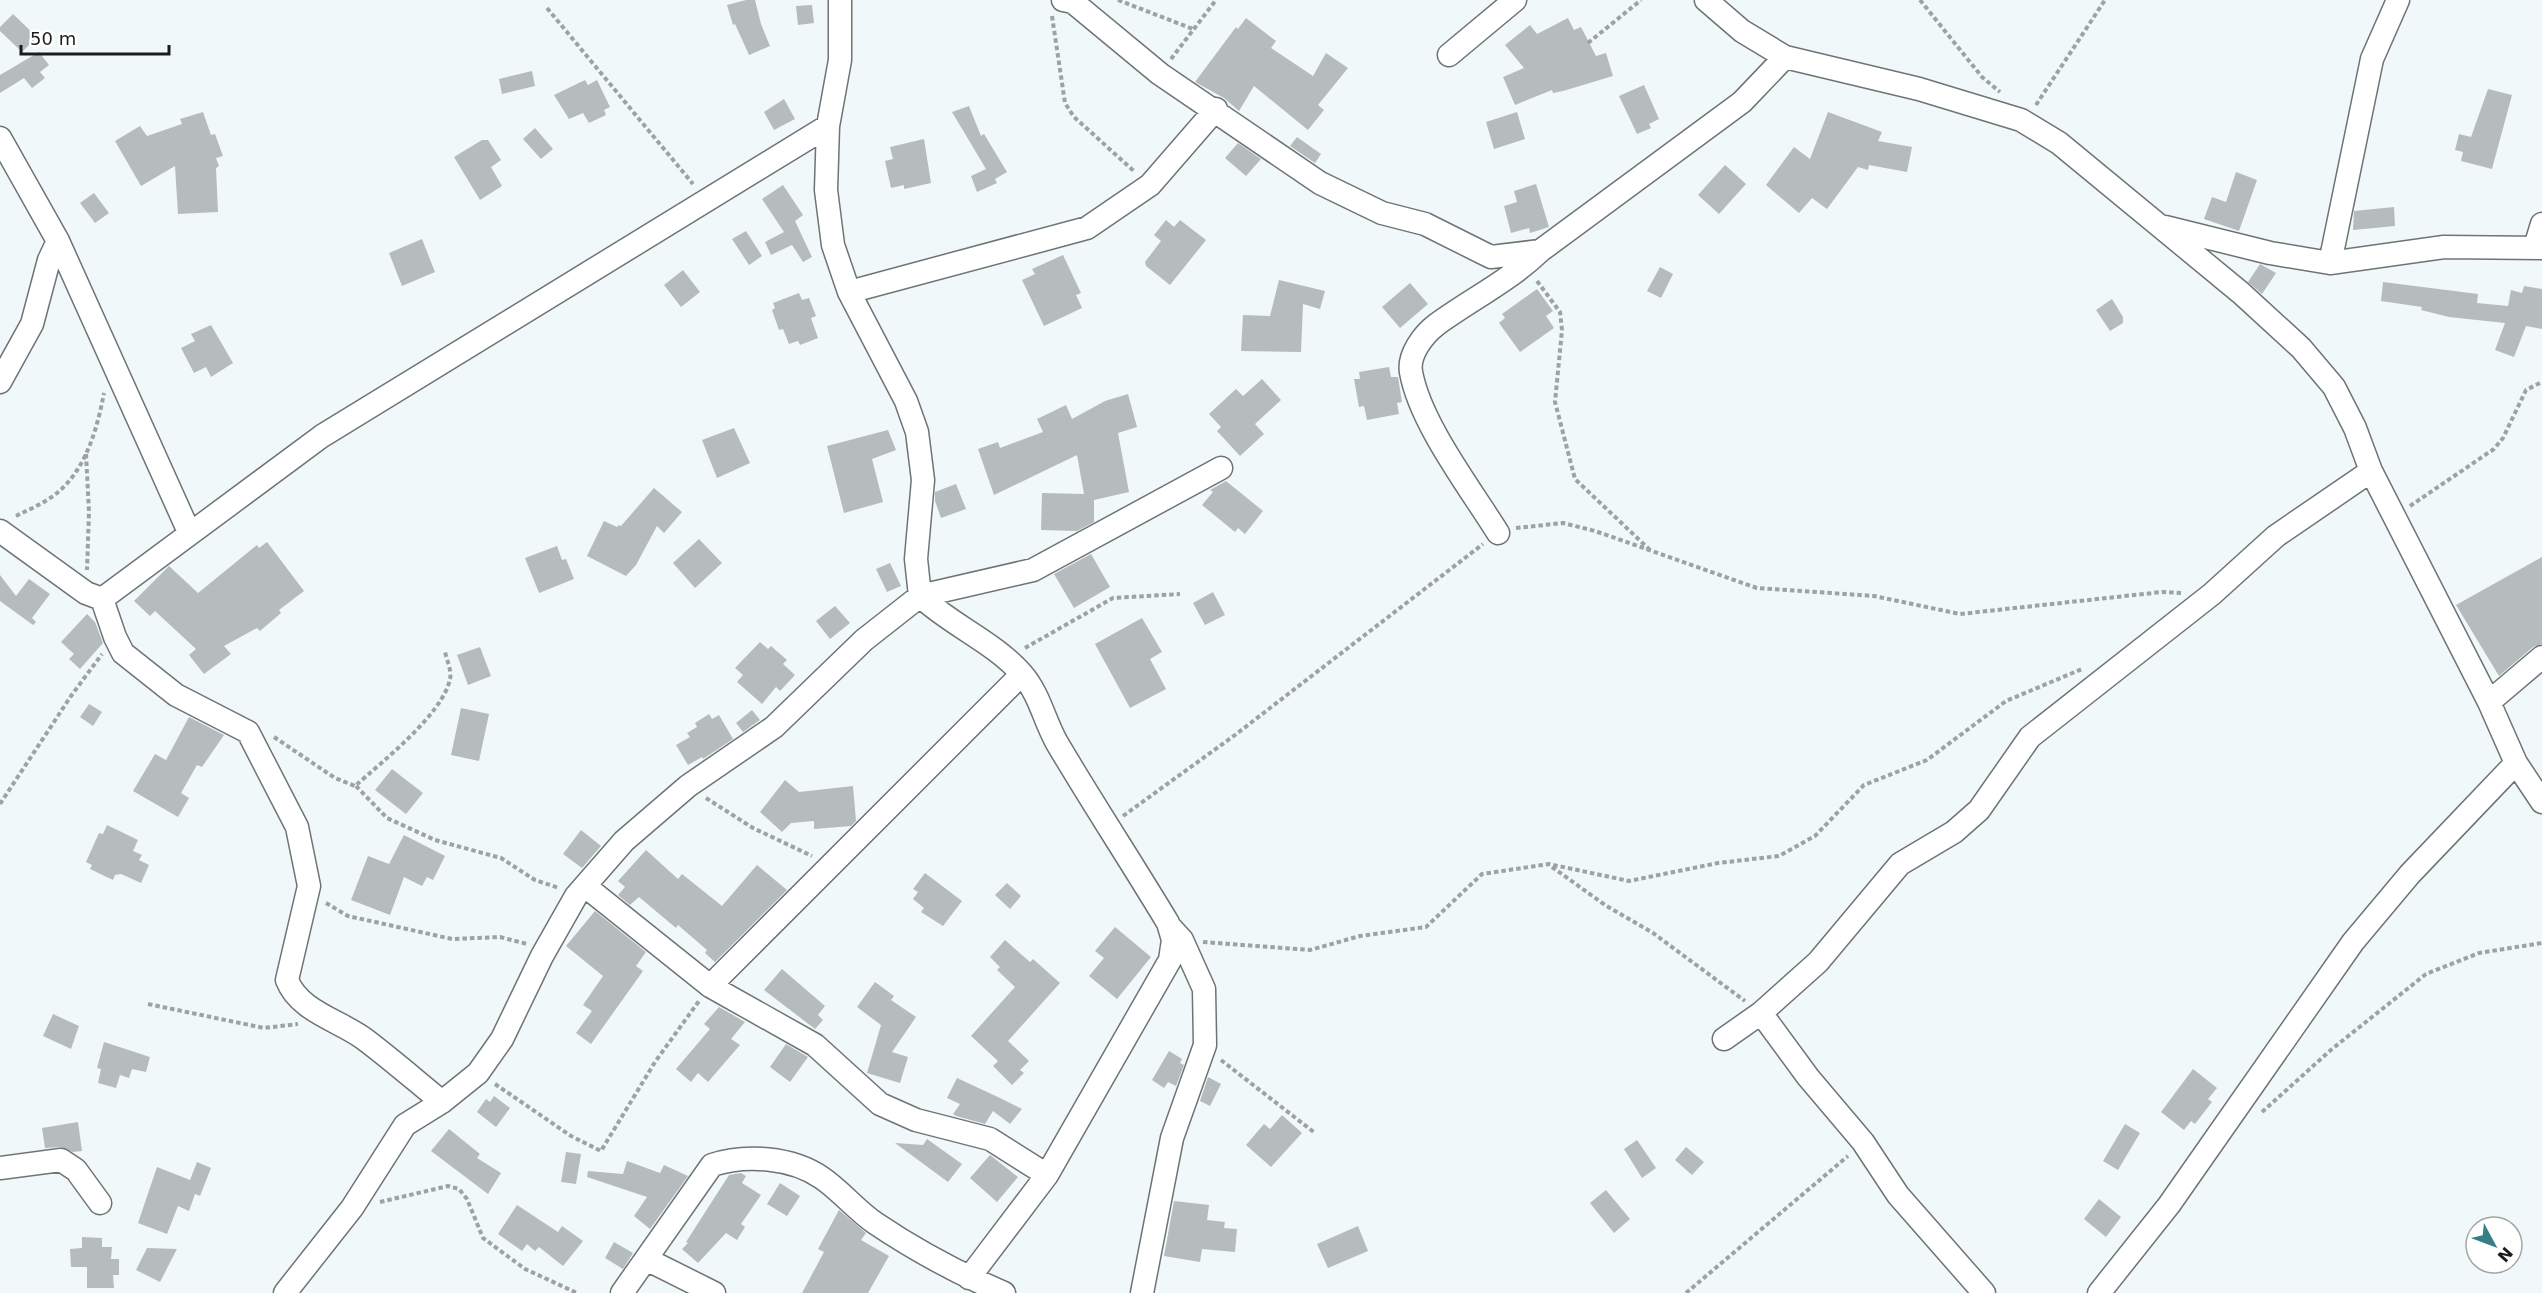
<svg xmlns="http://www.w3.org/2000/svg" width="2542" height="1293" font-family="'DejaVu Sans',sans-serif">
<rect width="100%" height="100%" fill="#f1f8f9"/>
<!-- building -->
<path fill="#b6bcbd" d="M746 0H755L761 24 770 46 749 55 735 24 733 25 727 5Z
M812 5 814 23 798 25 796 6Z
M13 14 37 37 22 52 0 31V27Z
M1246 18 1276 41 1271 48 1313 76 1326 53 1348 68 1318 105 1324 110 1308 130 1254 86 1239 111 1224 98 1195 82 1236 27 1238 29Z
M1568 18 1574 30 1581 27 1596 56 1606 53 1613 76 1563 91 1553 93 1552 90 1515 105 1503 77 1524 68 1505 45 1530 25 1537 34Z
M39 52 49 65 40 72 45 78 32 88 24 78 0 93V75Z
M532 71 535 86 502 94 499 79Z
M585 80 588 85 597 80 610 107 604 110 606 115 589 123 583 113 569 119 554 95Z
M1644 85 1659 119 1649 124 1651 128 1637 134 1619 96Z
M2488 89 2512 95 2492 169 2461 161 2463 152 2455 150 2459 134 2471 137Z
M784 99 795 119 774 130 764 112Z
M969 106 981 136 984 134 1007 172 995 179 997 183 977 192 971 176 986 169 952 112Z
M203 112 211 135 215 134 223 156 216 158 219 166 216 168 218 212 178 214 175 166 141 186 115 141 140 126 147 136 182 124 180 119Z
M1517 112 1525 139 1494 149 1486 122Z
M1828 112 1882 132 1878 141 1912 147 1907 172 1869 165 1868 170 1858 167 1827 209 1812 198 1799 213 1766 185 1794 147 1810 159Z
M535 128 553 149 541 159 523 139Z
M1297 137 1321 154 1315 163 1290 146Z
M924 139 931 183 904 189V185L891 188 885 161 893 159 890 147Z
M482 140H488L501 160 491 167 502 186 480 200 454 157Z
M1238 143 1261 159 1246 176 1225 158Z
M1725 165 1746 184 1719 214 1698 195Z
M2236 172 2257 180 2239 231 2204 219 2212 197 2226 202Z
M1536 184 1549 227 1530 233 1529 228 1511 233 1504 206 1517 202 1514 191Z
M783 185 803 215 795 221 812 257 803 262 792 245 771 255 765 242 784 232 762 199Z
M94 193 109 213 95 223 80 203Z
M2394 207 2395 226 2353 230 2354 211Z
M1166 220 1174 227 1180 220 1206 240 1170 285 1146 266 1145 262 1161 241 1154 235Z
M746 231 762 256 749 265 732 239Z
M422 239 435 272 402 286 389 253Z
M1063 255 1081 293 1076 295 1082 308 1044 326 1022 280 1035 274 1032 269Z
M2260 264 2276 273 2262 294 2248 282Z
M1660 267 1673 274 1661 298 1647 291Z
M683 270 700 292 681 307 664 285Z
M1279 280 1325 291 1320 309 1303 304 1301 352 1241 351 1243 315 1270 316Z
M2383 282 2478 294 2477 303 2508 306 2511 290 2522 293 2524 286 2542 289V329L2526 326 2514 357 2495 350 2505 323 2449 317 2421 310 2422 307 2381 301Z
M1410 283 1428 304 1400 328 1382 307Z
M1537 289 1553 311 1546 316 1554 328 1520 352 1499 323 1505 318 1502 314Z
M799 293 802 300 809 298 816 316 811 318 818 338 800 345 798 341 789 344 783 329 779 330 772 310 775 308 773 303Z
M2112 299 2123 317V323L2110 331 2096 310Z
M211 325 233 363 211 377 206 367 194 373 181 348 195 341 191 334Z
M1389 367 1391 377H1398L1402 402 1397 403 1399 414 1367 420 1364 406 1359 407 1354 379H1360L1359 372Z
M1262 379 1281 400 1255 424 1264 434 1240 456 1217 431 1221 427 1209 414 1236 389 1243 396Z
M1128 394 1137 427 1118 433 1129 492 1094 500V522L1077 531 1041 530 1042 493 1084 494 1077 455 994 495 978 449 998 442 1000 448 1043 432 1037 419 1066 405 1072 419 1105 401Z
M734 428 750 463 717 478 702 440Z
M888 430 896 450 872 459 883 502 844 513 827 446Z
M1226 481 1263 511 1245 534 1238 528 1235 532 1202 505 1213 492 1210 490Z
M956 484 966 509 941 518 935 501V492Z
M654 488 682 512 664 533 657 526 636 565 626 576 587 556 604 521 617 527 619 525 621 526Z
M699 539 722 563 695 588 673 563Z
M267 542 304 591 279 610 281 613 260 631 257 628 224 646 231 654 204 674 189 655 196 649 155 611 150 616 134 601 169 566 198 593 257 545 259 548Z
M557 546 562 560 566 559 574 579 539 593 525 558Z
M1091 554 1110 587 1074 608 1054 574Z
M2542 557V644L2533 647 2499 676 2456 605Z
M890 563 901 586 887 592 876 569Z
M0 575 16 596 29 579 50 594 32 618 36 622 33 625 0 601Z
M1213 592 1225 615 1205 625 1193 603Z
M835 606 850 623 830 639 816 621Z
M87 614 95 622 103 643 80 669 69 659 74 654 61 642Z
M1142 618 1162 652 1150 659 1166 689 1130 708 1095 644Z
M760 642 768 649 771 646 787 660 783 664 795 675 780 691 776 687 762 704 737 682 743 675 735 668Z
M480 647 491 676 468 685 457 655Z
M89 704 102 712 93 726 80 717Z
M461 708 489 714 479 761 451 755Z
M752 710 760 720 743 732 736 723Z
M709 714 712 719 719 715 733 739 703 759 702 757 688 765 676 745 690 737 687 733 697 727 695 723Z
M189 717 224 735 202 767 197 765 181 793 189 798 178 817 133 791 155 754 166 760Z
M392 769 423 793 406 814 375 790Z
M785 780 799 792 853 786 856 821 851 826 814 829V821L791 823 782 832 760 812Z
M107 825 138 840 133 851 142 855 139 860 149 865 141 883 121 874 115 875 113 880 90 869 92 865 86 862 99 833 103 834Z
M581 830 601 846 582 868 563 854Z
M404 835 445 856 433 880 427 877 422 886 404 877 390 915 351 900 368 856 389 864Z
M646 850 678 879 682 874 722 906 757 865 787 890 715 962 705 953 707 950 678 925 676 928 639 897 630 905 618 895 625 887 618 881Z
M925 873 962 901 943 926 921 912 924 908 913 899 918 892 913 889Z
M1007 883 1021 896 1010 909 995 895Z
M595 911 646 952 636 966 643 971 591 1044 576 1033 592 1011 583 1005 603 976 566 946Z
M1115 927 1151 957 1117 999 1089 976 1104 958 1095 951Z
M1005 940 1030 962 1033 959 1060 983 1008 1041 1029 1061 1020 1070 1024 1073 1012 1085 993 1066 998 1061 971 1036 1015 987 997 970 1000 967 990 957Z
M782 969 825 1006 818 1015 823 1020 815 1029 764 990Z
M875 982 894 996 891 1000 916 1017 892 1052 908 1057 900 1083 867 1073 881 1025 857 1007Z
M719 1007 745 1022 731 1039 740 1045 708 1082 698 1073 691 1082 676 1069 710 1029 704 1024Z
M53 1014 79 1026 71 1049 43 1036Z
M104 1042 150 1057 146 1072 132 1069 129 1078 120 1075 116 1088 98 1083 101 1069 97 1068Z
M786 1044 808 1057 790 1082 770 1067Z
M1169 1051 1182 1059 1180 1063 1184 1065 1176 1086 1168 1082 1164 1088 1152 1080Z
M2193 1069 2217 1088 2208 1099 2212 1102 2195 1124 2191 1121 2184 1130 2161 1112Z
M1208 1077 1221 1084 1210 1106 1200 1101Z
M957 1078 1000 1098 1022 1109 1010 1124 993 1111 985 1124 956 1116 953 1114 960 1104 947 1098Z
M494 1096 510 1108 496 1127 477 1112 486 1099 490 1102Z
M1282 1115 1302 1133 1271 1167 1246 1145 1264 1124 1270 1129Z
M78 1122 82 1151 73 1152 60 1147 45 1148 42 1128Z
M2125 1124 2140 1133 2118 1170 2103 1161Z
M449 1129 480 1154 477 1158 501 1173 488 1194 431 1151Z
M927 1139 962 1164 948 1182 895 1143 923 1145Z
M1637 1140 1656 1168 1642 1178 1624 1149Z
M1686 1147 1704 1162 1692 1175 1675 1160Z
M566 1152 581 1154 576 1184 561 1182Z
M990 1155 1018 1177 997 1202 970 1178Z
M627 1161 660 1173 664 1165 688 1176 650 1229 634 1216 647 1197 587 1177 588 1171 623 1174Z
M197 1162 211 1168 200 1196 195 1194 189 1211 178 1206 167 1234 138 1223 157 1167 190 1180Z
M741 1173 746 1176 742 1183 761 1195 741 1224 745 1227 737 1240 726 1233 698 1263 682 1249 688 1243 686 1242 729 1175Z
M780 1183 800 1196 787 1216 767 1204Z
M1606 1190 1630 1219 1614 1233 1590 1203Z
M2099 1199 2121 1217 2106 1237 2084 1219Z
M1174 1201 1209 1205 1207 1220 1225 1222 1224 1228 1237 1229 1235 1252 1202 1249 1200 1262 1164 1256Z
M517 1205 558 1232 562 1226 583 1241 563 1266 539 1247 535 1251 527 1244 522 1251 498 1234Z
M839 1210 866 1233 861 1240 889 1256 868 1293H802L824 1252 818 1249Z
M1358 1226 1368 1251 1328 1268 1317 1244Z
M82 1237 102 1238V1247H112L111 1259H119V1275H113L114 1288H87V1267H71L70 1249 82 1248Z
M614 1242 633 1253 623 1269 605 1258Z
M147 1248 177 1249 160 1282 136 1270Z"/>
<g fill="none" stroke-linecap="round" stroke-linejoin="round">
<!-- street casing -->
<g stroke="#6e7475" stroke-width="25">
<path id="street" d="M840 0V60L828 126 826 190 833 245 849 292 906 401 917 432 923 480 916 559 920 596C951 625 994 642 1022 674 1040 695 1044 720 1057 743 1093 804 1132 863 1168 923L1173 940 1170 960 1047 1175 969 1278
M1063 0 1073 2 1160 74 1320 183 1382 213 1425 224 1491 257 1540 251 1742 102 1785 57
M1706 0 1742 31 1785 57 1919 89 2021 120 2059 143 2241 293 2301 348 2334 387 2355 428 2371 471 2489 702 2516 763 2542 802
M1449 55 1515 0
M0 138 58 241 189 532
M2165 227 2270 253 2330 263 2444 247 2542 248
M2535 247 2542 224
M2330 263 2372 59 2398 0
M849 292 1087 228 1150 185 1216 109
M0 382 32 324 49 260 58 241
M0 531 86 593 102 599 322 436 828 126
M1498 533C1470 488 1420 423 1411 372 1408 355 1423 335 1436 325 1470 300 1509 281 1540 251
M102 599 115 637 123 653 176 695 248 732 297 827 309 886 287 980C299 1011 338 1020 363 1038 390 1058 416 1081 442 1102
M2489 702 2542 657
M585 886 710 986 815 1045 880 1104 916 1120 990 1139 1047 1175
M710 986 1022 674
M1761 1013 1808 1077 1863 1142 1898 1195 1984 1293
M1724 1039 1761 1013 1818 962 1900 864 1954 832 1979 810 2030 737 2212 594 2276 536 2371 471
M0 1168 61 1160 76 1170 100 1203
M648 1260 714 1293
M285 1293 352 1208 405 1125 442 1102 478 1073 502 1039 542 956 576 896 624 841 688 786 774 727 864 640 920 596 1033 570 1221 468
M622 1293 712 1165C745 1154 792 1157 822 1178 841 1191 856 1210 875 1223 915 1250 960 1274 1004 1293
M1142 1293 1172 1138 1205 1045 1204 989 1182 940 1170 927
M2099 1293 2169 1205 2353 942 2410 874 2516 763"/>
</g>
<!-- path -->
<path stroke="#9da2a3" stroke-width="4" stroke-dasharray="4.5 3" stroke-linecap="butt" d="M1118 0 1193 29
M1920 0 1982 77 2000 92
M547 8 693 184
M1052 16 1065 103 1074 117 1135 172
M1588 43 1641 0
M1171 59 1216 0
M2036 105 2105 0
M1537 281 1560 312 1562 330 1555 402 1575 479 1651 551
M86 454 89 512 87 570
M2410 506 2494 449 2503 438 2526 390 2542 382
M16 516C28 510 42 504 53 496 85 473 97 430 104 393
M1516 528 1563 523 1595 531 1757 588 1874 596 1960 614 2162 592 2181 593
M1025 648 1113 598 1180 594
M274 737 335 778 355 786C382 762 443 714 450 679 452 672 447 660 445 652
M356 786 387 818 435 840 501 858 535 880 559 888
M706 798 753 828 812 856
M0 804 71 696 102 654
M1123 816 1235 735 1483 544
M1552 867 1605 905 1653 933 1745 1001
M326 903 348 916 452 939 500 937 527 944
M1203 942 1310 950 1360 936 1426 927 1482 874 1549 864 1629 881 1718 863 1779 856 1815 836 1864 785 1927 760 2006 701 2082 669
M148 1004 264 1028 298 1024
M1221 1060 1315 1133
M495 1084 571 1136 601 1151 655 1062 699 1001
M2262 1112 2332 1049 2426 974 2479 953 2542 943
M380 1202 448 1186 459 1189 467 1199 483 1238 525 1269 577 1293
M1686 1293 1848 1156"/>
<!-- street -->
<use href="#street" stroke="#fff" stroke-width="22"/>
</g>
<!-- north arrow -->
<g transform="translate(2494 1245) rotate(131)"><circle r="28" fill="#ffffff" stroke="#a4a5a5" stroke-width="1.5"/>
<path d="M0-4.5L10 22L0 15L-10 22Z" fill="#377f86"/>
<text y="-9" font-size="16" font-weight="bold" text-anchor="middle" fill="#1b1d1d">N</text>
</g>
<!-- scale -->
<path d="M21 45v9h148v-9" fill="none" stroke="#1b1d1d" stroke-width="3"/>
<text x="30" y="45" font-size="18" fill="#1b1d1d" stroke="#ffffff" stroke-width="4.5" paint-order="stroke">50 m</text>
</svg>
